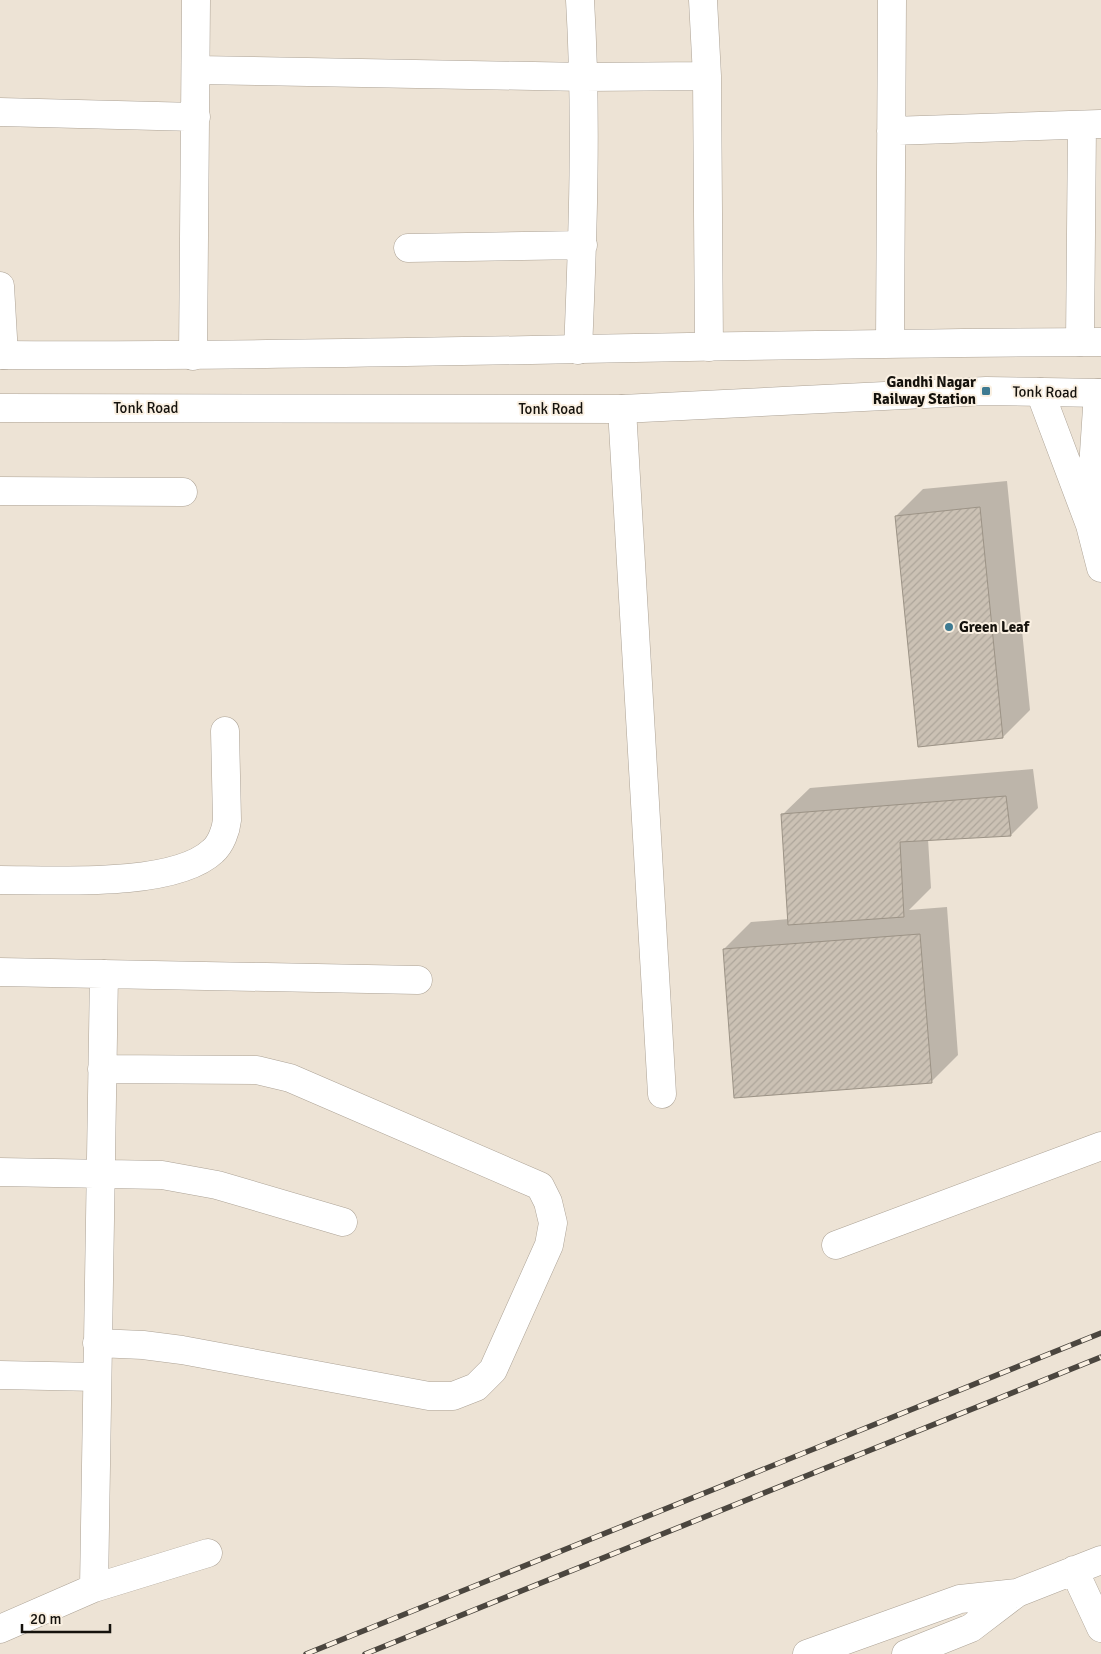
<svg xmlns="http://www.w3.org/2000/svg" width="1101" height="1654" font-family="Signika,sans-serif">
<defs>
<pattern id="building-hatch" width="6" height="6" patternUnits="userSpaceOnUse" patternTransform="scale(1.25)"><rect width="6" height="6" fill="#cbc1b4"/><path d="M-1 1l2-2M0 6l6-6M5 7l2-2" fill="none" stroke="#ada59a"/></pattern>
</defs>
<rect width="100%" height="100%" fill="#ede3d5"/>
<!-- shadow -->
<path fill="#0003" d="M1007 481 1030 710 1003 737 896 516 923 489Z
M1033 769 1038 808 1011 835 928 839 931 888 909 910 947 907 958 1055 931 1082 724 949 751 922 789 919 782 815 810 788Z"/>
<!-- building -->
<path fill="url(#building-hatch)" stroke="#9c9386" d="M980 507 1003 738 918 747 895 516Z
M1006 796 1011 836 900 842 904 917 788 925 781 814Z
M920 934 932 1083 734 1098 723 949Z"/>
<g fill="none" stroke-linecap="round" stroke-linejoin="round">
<!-- minor casing -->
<g stroke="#aca295" stroke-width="29">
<path id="minor" d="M703 0 707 76 709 347
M197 70 585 77 707 76
M0 112 196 117
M891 131 1100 124
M408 248 583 245
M0 286 4 355
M1080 342 1082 125
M890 343 892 0
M578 350C583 233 587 117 580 0
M193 356 196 0
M1040 392 1090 525 1101 568
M622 409 662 1094
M0 491 183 492
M1090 513 1098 393
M0 880C53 880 174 888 213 851 221 844 226 830 227 820L225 731
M0 972 418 980
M0 1172 162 1175 217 1185 343 1222
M836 1245 1101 1146
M97 1343 143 1345 182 1350 429 1396H453L476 1387 493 1370 549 1245 553 1223 548 1202 540 1186 290 1078 257 1070 102 1069
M0 1375 97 1377
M1074 1570 1101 1628
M94 1588 104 974
M0 1629 94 1588 208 1553
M807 1654 960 1599 1017 1593
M906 1654 971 1628 1017 1593 1101 1560"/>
</g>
<!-- major casing -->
<g stroke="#aca295" stroke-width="29">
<path id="major" d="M0 355C367 357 734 343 1101 342
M0 408 622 409 986 391 1101 393"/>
</g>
<!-- minor -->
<use href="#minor" stroke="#fff" stroke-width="28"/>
<!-- major -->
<use href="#major" stroke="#fff" stroke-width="28"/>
<!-- rail casing -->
<g stroke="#4b463f" stroke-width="5.5">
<path id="rail" d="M306 1654 1101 1333
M365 1654 1101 1357"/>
</g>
<!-- rail -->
<use href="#rail" stroke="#faf0e2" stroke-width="4" stroke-dasharray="11" stroke-linecap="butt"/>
</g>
<!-- markers -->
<g fill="#3e7a91" stroke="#faf0e2" stroke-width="2">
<rect x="981" y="386" width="10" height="10" rx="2.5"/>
<circle cx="949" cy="627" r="5"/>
</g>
<g text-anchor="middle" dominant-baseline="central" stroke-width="4" stroke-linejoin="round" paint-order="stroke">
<!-- poi labels -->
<g font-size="15" font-weight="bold" fill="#15120d" stroke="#faf0e2" text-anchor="end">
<text x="976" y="382">Gandhi Nagar<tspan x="976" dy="17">Railway Station</tspan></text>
<text x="959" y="627" text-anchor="start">Green Leaf</text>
</g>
<!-- street labels -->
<g font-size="15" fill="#15120d" stroke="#faf0e2">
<text transform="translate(1045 392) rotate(1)">Tonk Road</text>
<text x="146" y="408">Tonk Road</text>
<text x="551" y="409">Tonk Road</text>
</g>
</g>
<!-- scale -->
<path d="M22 1624v8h88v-8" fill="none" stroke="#15120d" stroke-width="2.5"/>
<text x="30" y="1624" font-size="15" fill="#15120d" stroke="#faf0e2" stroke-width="4" paint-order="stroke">20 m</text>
</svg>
